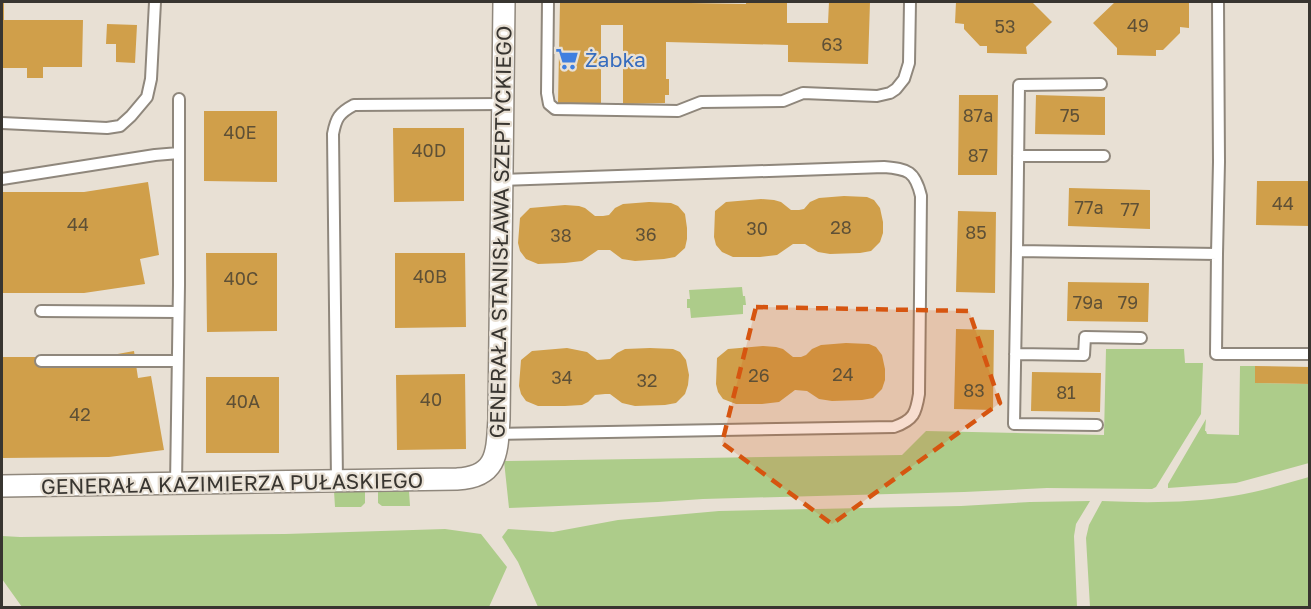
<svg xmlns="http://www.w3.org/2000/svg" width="1311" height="609" font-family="'Golos Text',sans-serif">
<rect width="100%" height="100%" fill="#e8e0d4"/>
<!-- green -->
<path fill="#adcc8a" d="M742 287 743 296H745L746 305H743V314L691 318 690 308H687V299H690L689 290Z
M1106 349H1184L1185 363H1203L1201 414 1156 487 1152 489 1047 488 964 492 703 499 658 502 509 508 504 461 902 455 926 431 1104 435Z
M1240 366H1255L1256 383 1309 384V463L1236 483 1168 488V484L1206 419 1205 431H1206L1207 434 1239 435Z
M1309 477V607H1090L1086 538 1089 525 1102 501C1145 503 1190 503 1233 496 1259 492 1284 484 1309 477Z
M334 491H365V503L361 507H335Z
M378 491H409L410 506H382L378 503Z
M1090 501 1076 524 1074 536 1077 607H538L518 562 502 537 508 529 553 532 618 520 719 511 961 506 1030 502Z
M445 529 481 534 507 567 489 607H22L2 579V536L20 537 285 534Z"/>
<!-- building -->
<path fill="#d09f4a" d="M2 2H4V20H83L82 67H43V78H27V68H2Z
M560 2H690V3L746 4V2H787V23H828L829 2H870L868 64 788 62V45L666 42V79H669V95H665V103L623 104V25H601V104L558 103Z
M956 2H1032L1052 22 1026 47 1027 54 987 53V46H980L964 29V24L955 23Z
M1115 2H1189V28L1180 27V33L1163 50H1156V56L1117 55V48L1093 23Z
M107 24 137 25 135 63 116 62V44H106Z
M959 95H998L997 175H958Z
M1036 95 1105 97V135L1035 134Z
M204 111H277V182L204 181Z
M393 128H464V201L394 202Z
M1257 181H1310V226L1256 225Z
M148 182 159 255 140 259 145 284 84 293H2V192H84Z
M1069 188 1150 190V229L1068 226Z
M844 196 867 197 874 200 880 208 883 222V233L880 242 871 251 860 253 830 254 818 252 805 244H793L777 255 760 257H733L722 252 716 245 714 237 715 211 726 202 761 199 774 200 781 202 791 210H799L804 209 810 202 819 198Z
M649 202 671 203 678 206 685 214 687 228V239L685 248 675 257 664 259 635 261 622 259 610 250H598L582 261 565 263 538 264 526 259 520 251 518 243 520 218 530 208 565 205 579 206 585 208 595 216H603L609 215 615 208 623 204Z
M958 211 996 212 995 293 956 292Z
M206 253H277V331L207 332Z
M395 253H465L466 327 395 328Z
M1068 282 1149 283 1148 322 1067 321Z
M956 329 994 330 993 410 954 409Z
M846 343 869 344 876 347 882 355 885 369V380L882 389 873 398 862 400 832 401 819 399 807 391 795 390 779 402 762 404H736L723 399 718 392 716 384 717 358 728 349 763 346 776 347 783 349 793 357H801L806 355 812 349 821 345Z
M567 348 587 352 597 360 610 359 617 353 625 349 650 348 673 349 680 352 686 360 689 375 688 385 685 394 676 403 665 405 635 406 622 403 610 394H605L595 395 588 402 582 405 565 406H538L526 401 521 394 519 386 521 360 532 351Z
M134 351 138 378 151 376 164 450 109 457 2 458V357H101Z
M1255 366 1310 367V384L1255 383Z
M1032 372 1101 373 1100 412 1031 411Z
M465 374 466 449 397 450 396 375Z
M206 377H279V453H206Z"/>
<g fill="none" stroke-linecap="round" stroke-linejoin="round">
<!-- service casing -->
<g stroke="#8f877c" stroke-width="14">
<path id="service" d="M548 2 547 93 549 104 555 109 678 111 701 102 783 101 803 93 877 96 890 93 896 89 904 79 909 63 910 2
M1101 84 1019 85 1017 251 1217 254 1216 354H1310
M2 123 107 128 120 126 131 116 147 97 151 79 155 2
M179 153V99
M1018 156H1104
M2 179 155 155 179 153V285L176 484
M1017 251 1014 424 1097 425
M1217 254 1219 162 1218 2
M41 311 178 312
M1015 354 1084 355 1085 337 1141 338
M41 361H177
M498 434 894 427C914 420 916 413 919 394L921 196C915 171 908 169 884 167L501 180
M337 481 333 134C336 118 339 113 354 105L502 104"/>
</g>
<!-- minor casing -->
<g stroke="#8f877c" stroke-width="24">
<path id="minor" d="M2 486 457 479C498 477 497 452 499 419L504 2"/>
</g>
<!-- service -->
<use href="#service" stroke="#fff" stroke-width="10"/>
<!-- minor -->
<use href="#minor" stroke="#fff" stroke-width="21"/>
</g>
<!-- marked area -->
<path fill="#d65510" fill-opacity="0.2" stroke="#d65510" stroke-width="4.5" stroke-dasharray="12 8" stroke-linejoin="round" d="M756 307 969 311 1000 403 832 524 722 443Z"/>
<!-- icons -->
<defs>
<g id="supermarket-bare" transform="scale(1.8)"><path d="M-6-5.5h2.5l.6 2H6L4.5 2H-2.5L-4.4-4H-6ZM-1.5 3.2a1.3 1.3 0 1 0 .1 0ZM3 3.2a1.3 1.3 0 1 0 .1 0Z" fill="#3f7fe0" stroke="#e8e0d4" stroke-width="2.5" paint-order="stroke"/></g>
</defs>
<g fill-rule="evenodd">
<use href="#supermarket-bare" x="567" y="59"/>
</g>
<g text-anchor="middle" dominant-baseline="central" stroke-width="4.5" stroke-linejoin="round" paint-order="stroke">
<!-- number labels -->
<g font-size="18" fill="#5e5036">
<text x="1138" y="25">49</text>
<text x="1005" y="26">53</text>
<text x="832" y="44">63</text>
<text x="978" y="115">87a</text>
<text x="1070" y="115">75</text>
<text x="240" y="132">40E</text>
<text x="429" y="150">40D</text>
<text x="978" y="155">87</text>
<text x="1283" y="203">44</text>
<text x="1089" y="207">77a</text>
<text x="1130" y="209">77</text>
<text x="78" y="224">44</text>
<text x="841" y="227">28</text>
<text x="757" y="228">30</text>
<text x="976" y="232">85</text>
<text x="646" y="234">36</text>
<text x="561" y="235">38</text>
<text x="430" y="276">40B</text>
<text x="241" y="278">40C</text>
<text x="1088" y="302">79a</text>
<text x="1128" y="302">79</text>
<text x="843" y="374">24</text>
<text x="759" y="375">26</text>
<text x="562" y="377">34</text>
<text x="647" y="380">32</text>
<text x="974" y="390">83</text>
<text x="1066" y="392">81</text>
<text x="431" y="399">40</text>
<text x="243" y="401">40A</text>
<text x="80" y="414">42</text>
</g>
<!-- shop labels -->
<g font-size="21" fill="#366cbe" stroke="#e8e0d4" text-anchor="start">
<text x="585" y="59">Żabka</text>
</g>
<!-- street labels -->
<g font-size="21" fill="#383530" stroke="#e8e0d4">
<text transform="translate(500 232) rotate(-89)">GENERAŁA STANISŁAWA SZEPTYCKIEGO</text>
<text transform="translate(232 483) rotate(-1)">GENERAŁA KAZIMIERZA PUŁASKIEGO</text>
</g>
</g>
<!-- border -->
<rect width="1311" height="609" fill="none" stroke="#383530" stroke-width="6"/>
</svg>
